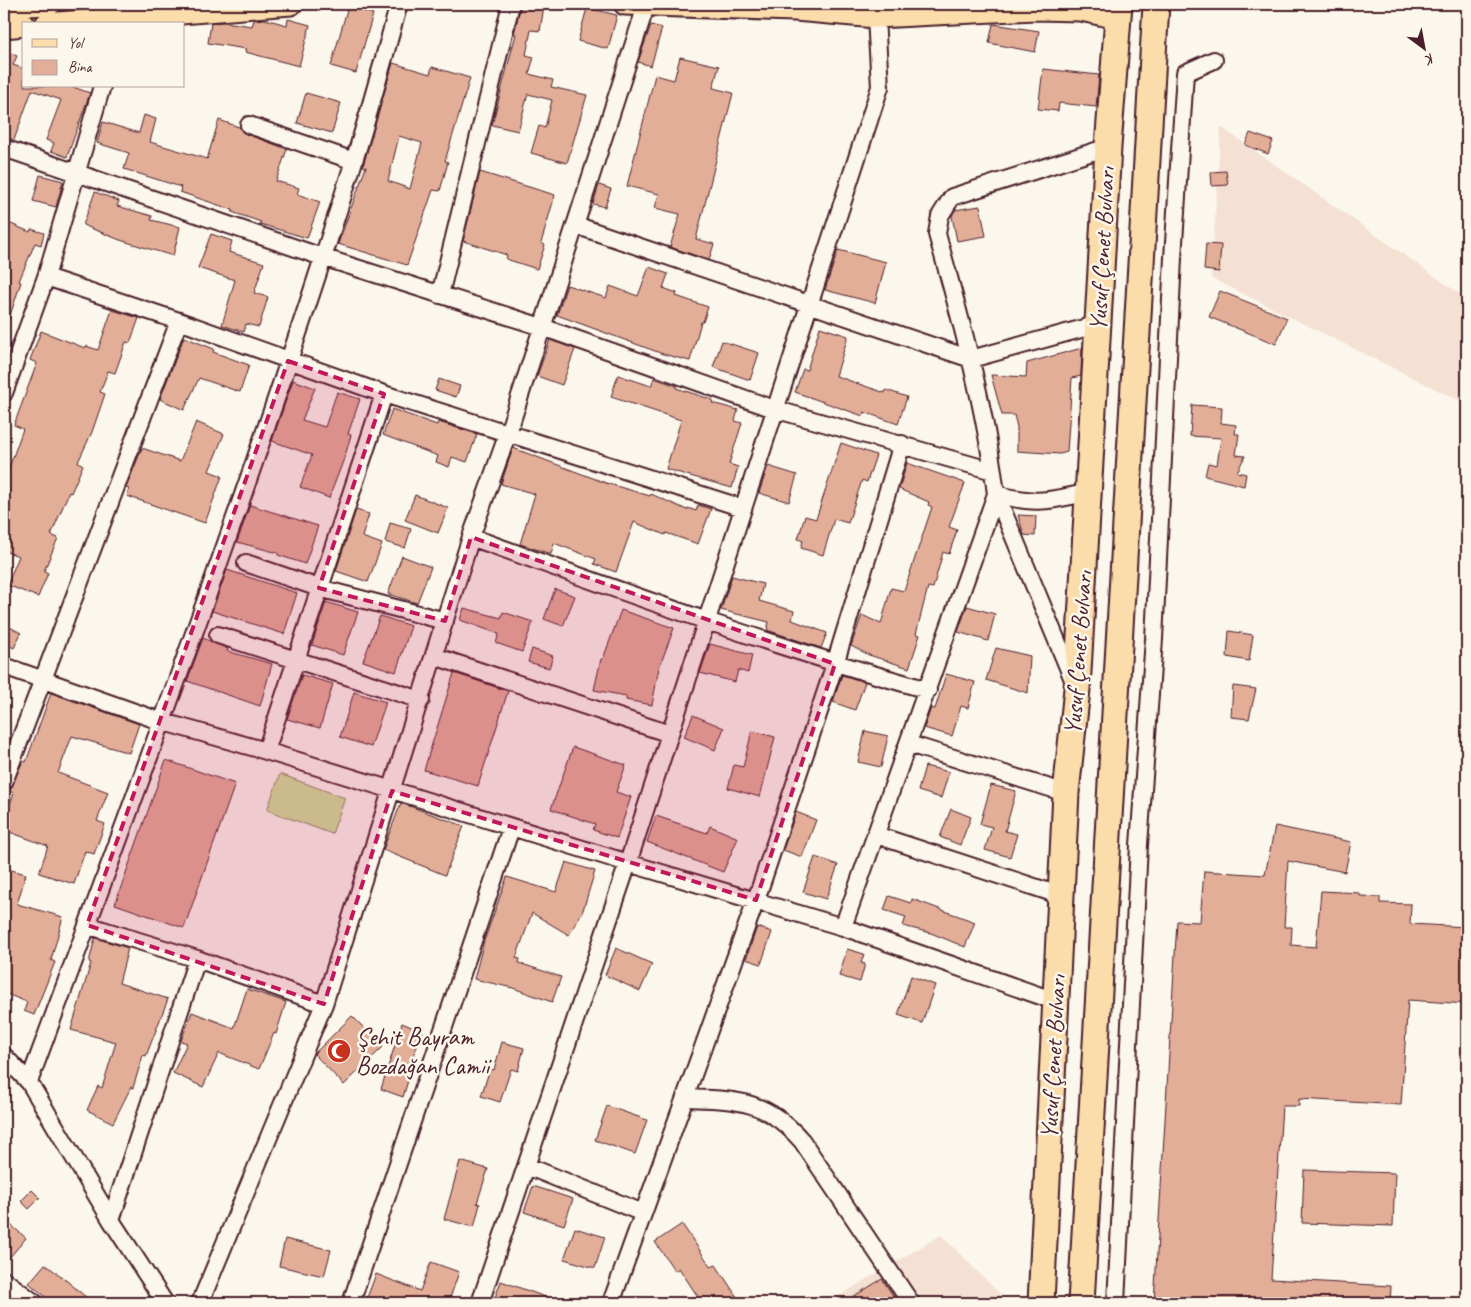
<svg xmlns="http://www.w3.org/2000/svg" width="1471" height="1307" font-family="Caveat,sans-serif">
<rect width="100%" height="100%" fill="#fbf7ec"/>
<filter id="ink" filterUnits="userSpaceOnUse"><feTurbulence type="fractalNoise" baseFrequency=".02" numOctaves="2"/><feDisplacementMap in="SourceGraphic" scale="10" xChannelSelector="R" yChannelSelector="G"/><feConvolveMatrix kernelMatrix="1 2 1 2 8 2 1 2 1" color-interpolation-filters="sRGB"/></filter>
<g filter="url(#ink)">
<!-- built -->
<path fill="#f4e1d3" d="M1221 127 1467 299 1462 402 1211 278Z
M941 1235 1009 1303H827Z"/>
<!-- green -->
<path fill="#cde399" stroke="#8c8162" d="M280 774 345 798 332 834 267 810Z"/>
<!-- building -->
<path fill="#e3ae98" stroke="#4a1f2b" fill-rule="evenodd" d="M521 4 544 6 540 31 531 30 526 55 534 57 529 74 553 80 551 87 587 95 567 163 531 153 539 126 545 128 552 100 528 94 518 131 492 125 516 34H514Z
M348 6 373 14 356 73 331 66Z
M587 8 617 15 608 49 578 41Z
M265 19 287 25 288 19 310 25 299 66 245 52 246 49 208 43 211 23 224 22 252 26 254 20Z
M993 24 1039 31 1035 52 989 43Z
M651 25 662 28 651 66 638 62Z
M4 50 17 56 13 65 24 69V86H70L90 93 67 157 51 151 54 143 46 140 61 100 32 90 14 140 4 137Z
M680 57 719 66 713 88 733 93 696 239 714 244 709 260 670 247 680 214 655 208 659 194 627 186 655 75 674 80Z
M393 63 430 74 432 67 470 78 445 161 448 162 440 191 433 190 407 265 338 244 366 167 363 166ZM399 136 422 143 410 189 388 181Z
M1043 69 1099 75 1096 107 1059 103 1058 111 1038 109Z
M306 93 341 103 332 133 297 123Z
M144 115 156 119 150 142 207 159 219 120 239 127 246 134 287 149 276 181 299 188 297 194 320 202 307 238 260 224 261 222 232 212 233 210 180 192 181 187 124 169 129 153 97 143 103 122 139 133Z
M1250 133 1273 141 1268 154 1245 145Z
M1226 171 1228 185 1212 186 1211 172Z
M480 172 555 195 541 243 545 245 537 269 506 259 507 255 463 241Z
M40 175 63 181 56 207 33 201Z
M599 185 611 189 605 207 593 204Z
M95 192 119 201 117 206 152 216 151 220 180 227 173 256 120 240 83 225Z
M980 206 986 236 957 241 952 216 955 210Z
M4 221 30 232 31 229 44 233 41 245 35 243 19 281 21 282 6 328 4 327Z
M211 234 232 241 229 252 264 263 254 293 268 297 259 327 246 324 244 332 222 325 235 280 198 268Z
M1206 244 1221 245 1219 272 1204 270Z
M838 250 886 262 875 303 825 290Z
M649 267 668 274 663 288 677 293 676 296 708 307 703 322H701L690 361 663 354 557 315 567 285 606 298 610 286 638 296Z
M1220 291 1287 318 1276 344 1209 317Z
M112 310 139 318 130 343 126 342 115 373 108 371 100 392 105 394 92 432 78 462 83 465 71 493 69 492 51 535 58 538 44 571 48 573 38 597 7 585 19 556 4 551V482L23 429 14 425 37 363 30 360 41 331 85 348 86 346 98 350Z
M820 327 848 336 836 376 885 393 886 390 907 397 898 424 864 412 863 416 795 392 803 369 807 370Z
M184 337 214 349 213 352 249 365 240 392 199 378 184 410 160 399Z
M550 340 575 349 562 385 537 376Z
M722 341 759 353 750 380 713 367Z
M1082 348 1081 376 1072 378 1067 452 1060 454 1017 451V427L1014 415H1002L991 375 1026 377 1027 363Z
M618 375 651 386 654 378 677 386 676 388 713 400 712 403 738 410 735 421 742 423 729 464 738 467 732 488 666 469 681 420 611 397Z
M439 379 460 386 456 397 435 390Z
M293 380 315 388 302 420 325 427 337 392 360 399 348 434 351 435 345 456 329 498 300 487 312 455 272 441Z
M1192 405 1222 407 1221 423 1236 425 1235 434H1239L1236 455 1245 456 1237 472 1246 474 1244 486 1205 476 1208 463 1217 465 1221 438 1190 436Z
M392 409 437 425 438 422 477 434 467 462 452 457 449 467 436 462 438 456 383 435Z
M196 422 224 434 209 471 222 476 205 523 127 496 129 489 126 488 142 448 180 461Z
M841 443 876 455 867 482 862 480 848 523 834 519 823 555 801 548 803 541 798 539 805 516 816 519Z
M513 448 606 483 650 496 651 494 687 510 688 508 696 511 698 505 711 509 698 544 666 533 665 535 634 522 616 572 594 564 596 559 554 543 551 554 520 544 535 494 501 484Z
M907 463 965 483 949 527 957 530 949 554 943 552 933 588 928 587 916 634 920 635 909 668 869 655 851 646 862 615 881 624 891 588 904 591 932 507 928 505 929 502 899 489Z
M768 466 797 475 789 502 759 493Z
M415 495 448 508 438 533 405 520Z
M250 505 318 526 305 564 278 555V553L237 542Z
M356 510 369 514 362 537 382 544 368 582 336 571Z
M1018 515 1036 516 1035 536 1024 535Z
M390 523 411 529 405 548 385 542Z
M402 556 431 567 417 603 388 594Z
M227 570 297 593 284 634 212 611Z
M732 576 763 584 759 601 794 611 792 620 827 633 821 648 767 630 769 622 721 610Z
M555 589 575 596 563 626 544 619Z
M326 602 358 612 343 655 312 645Z
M967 606 995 614 988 641 958 632Z
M464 608 501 618 503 612 533 622 522 652 496 643 499 634 460 620Z
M621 610 674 628 659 668 652 705 626 700V696L594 690 601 659H603Z
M380 616 411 626 396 672 363 661Z
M4 624 21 633 14 648 4 643Z
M1229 631 1253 635 1249 661 1227 657Z
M203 638 228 649 227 651 272 664 260 706 187 681Z
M710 644 752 655 748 673 738 670 735 682 700 673Z
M996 648 1030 656 1028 693 986 680Z
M532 649 553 656 549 668 528 662Z
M454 673 508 691 478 786 424 770Z
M946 674 975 682 968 708 961 706 952 736 924 728 931 708 935 709Z
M302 675 333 684 320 728 287 719Z
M842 675 865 682 855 710 833 702Z
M1233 686 1256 689 1249 719 1231 717Z
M354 692 386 702 371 747 340 737Z
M51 693 139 724 129 753 72 736 58 773 108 792 97 821 105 824 94 854 85 851 74 884 39 873 48 846 4 830V822L14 793 9 791 23 761 26 762Z
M693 715 724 728 715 750 684 737Z
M752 731 775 737 760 797 728 788 734 765 743 767Z
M865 731 888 736 881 767 858 762Z
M573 747 626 765 616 792 631 797 617 838 593 830 595 824 551 809Z
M166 760 235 784 184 928 115 904Z
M925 766 949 772 941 798 918 791Z
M991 785 1016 791 1005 831 1017 834 1010 857 985 850 992 827 980 824Z
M401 803 464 826 445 875 383 850Z
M951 809 971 817 960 845 940 837Z
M796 812 816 820 802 857 783 850Z
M656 816 707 833 710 826 738 838 723 872 647 842Z
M1275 826 1351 842 1345 872 1288 861 1284 927H1292L1291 945 1316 947 1321 891 1360 893V896L1380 897V903L1411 904 1410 924 1467 927V1004L1408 1000 1401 1105 1299 1099V1106H1282L1271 1279 1391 1286 1390 1303H1154L1177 921 1200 922 1204 871 1265 875Z
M815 857 838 865 826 899 803 892Z
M566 862 595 871 583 910 569 935 532 913 516 958 520 959 519 963 561 977 552 1002 513 988 474 979 484 941 507 877 556 892Z
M4 868 26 874 17 904 63 917 51 960 55 962 34 1015 24 1011 27 1002 4 993Z
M889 896 911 903 912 899 975 922 965 947 931 933 903 926 906 917 884 910Z
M757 927 772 932 761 964 746 959Z
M95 938 128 948 119 983 168 999 146 1056 143 1055 133 1088 131 1087 113 1123 87 1110 98 1086 102 1088 116 1042 71 1030 91 963 89 962Z
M616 948 652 964 640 991 605 975Z
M847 949 864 954 861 963 865 964 860 982 839 976Z
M911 976 935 985 922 1023 898 1015Z
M247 989 286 1002 276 1034 274 1033 259 1069 219 1053 203 1087 173 1073 187 1043 181 1041 192 1012 234 1028Z
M352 1016 383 1047 344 1085 314 1054Z
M402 1023 423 1032 406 1073 410 1074 403 1097 381 1089Z
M502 1042 524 1048 518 1071 511 1069 500 1102 481 1096 490 1069 494 1070Z
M607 1106 647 1120 635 1154 595 1140Z
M460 1161 488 1169 477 1203 480 1204 474 1227 444 1219Z
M1304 1170 1395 1173 1393 1226 1302 1223Z
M533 1186 573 1199 564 1225 524 1212Z
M32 1190 40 1198 29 1209 21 1201Z
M4 1219 26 1238 4 1264Z
M682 1224 711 1267 716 1265 737 1297 727 1303H702L679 1268 675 1271 655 1242Z
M575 1228 605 1237 595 1268 564 1259Z
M285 1239 331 1250 324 1276 279 1266Z
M431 1262 459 1272 449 1301 450 1303H365L376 1274 420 1291Z
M45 1264 67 1281 93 1303H53L29 1283Z
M882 1279 898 1303H843Z
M501 1281 559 1302V1303H493Z"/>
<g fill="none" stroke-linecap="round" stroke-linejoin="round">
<!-- minor casing -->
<g stroke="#4a1f2b" stroke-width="20">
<path id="minor" d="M249 125 354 161
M4 148 322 257 542 327 774 409 993 471
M575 225 971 359 1099 324
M46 277 179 321 384 394 743 508
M440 295 511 4
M4 393 46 277 102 86
M996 494 1074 682
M996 494C1035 505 1051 501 1089 492
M471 537C623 592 773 647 928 690
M246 563 319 588 445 621
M218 635 421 700
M434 656 670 734
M4 666 160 721 266 751 628 863 880 87 876 17
M909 744 1066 793
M266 751 384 394
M4 782 179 321
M876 835 1062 896
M87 925 197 959 324 1004
M843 927 996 494C985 405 961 320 937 234L940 216 952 197 1108 147
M4 1056 29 1082 111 1220 165 1303
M29 1082C142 778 256 473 353 164 370 111 384 57 399 4
M685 1098C737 1100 766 1099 802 1141L911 1303
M527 1166 643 1213
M111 1220 197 959
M4 1280 35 1303
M200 1303 324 1004 471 537 508 433 646 6
M351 1303 511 828
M480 1303 628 863 843 927 1055 1001
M611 1303 756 900 835 664 902 444
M1116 1303 1139 845 1154 639 1173 258 1185 73 1214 60"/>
</g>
<!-- major casing -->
<g stroke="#4a1f2b" stroke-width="25">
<path id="major" d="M625 4 795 10 876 17 1036 9 1081 10 1118 18
M4 6 50 4
M46 24 291 4
M4 27 24 25"/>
</g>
<!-- highway casing -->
<g stroke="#4a1f2b" stroke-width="29">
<path id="highway" d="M1041 1303 1066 793 1077 689 1108 147 1119 4
M1081 1303 1156 4"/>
</g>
<!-- minor -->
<use href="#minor" stroke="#fbf7ec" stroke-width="16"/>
<!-- major -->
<use href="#major" stroke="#faddab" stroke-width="21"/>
<!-- highway -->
<use href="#highway" stroke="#faddab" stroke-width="25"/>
</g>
</g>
<!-- marked area -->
<path fill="#c2185b" fill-opacity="0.2" stroke="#c2185b" stroke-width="4" stroke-dasharray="10 6" stroke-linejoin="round" d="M288 361 384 394 319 588 445 621 471 537 835 664 756 900 392 791 324 1004 87 925Z"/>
<!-- icons -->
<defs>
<g id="mosque-disc" transform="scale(1.25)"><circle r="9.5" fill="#c8321e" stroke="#fbf7ec"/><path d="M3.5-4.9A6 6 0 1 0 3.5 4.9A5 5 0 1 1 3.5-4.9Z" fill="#fff"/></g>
</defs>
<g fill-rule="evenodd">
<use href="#mosque-disc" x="339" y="1051"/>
</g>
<g text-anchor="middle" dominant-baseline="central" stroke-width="5" stroke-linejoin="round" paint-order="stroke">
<!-- street labels -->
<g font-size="25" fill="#4a1f2b" stroke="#fbf7ec">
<text transform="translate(1102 249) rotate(-87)">Yusuf Çenet Bulvarı</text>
<text transform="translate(1078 653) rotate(-86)">Yusuf Çenet Bulvarı</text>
<text transform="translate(1053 1057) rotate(-87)">Yusuf Çenet Bulvarı</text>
</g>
<!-- poi labels -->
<g font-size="25" fill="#4a1f2b" stroke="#fbf7ec" text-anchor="start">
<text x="356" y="1037">Şehit Bayram<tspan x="356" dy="29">Bozdağan Camii</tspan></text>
</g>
</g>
<!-- margin -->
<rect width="1471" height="1307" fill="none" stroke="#fbf7ec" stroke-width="20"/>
<rect x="10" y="10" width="1451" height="1287" fill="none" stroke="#4a1f2b" stroke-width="2" filter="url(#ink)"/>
<!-- legend -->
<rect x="22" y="22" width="162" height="65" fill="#fbf7ec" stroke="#b4a19f"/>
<rect x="32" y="39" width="25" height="8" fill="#faddab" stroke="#b4a19f"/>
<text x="68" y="48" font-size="15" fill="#4a1f2b">Yol</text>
<rect x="32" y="60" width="25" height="15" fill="#e3ae98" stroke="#b4a19f"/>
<text x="68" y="72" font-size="15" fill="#4a1f2b">Bina</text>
<!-- north arrow -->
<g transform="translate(1424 48) rotate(148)" stroke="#fbf7ec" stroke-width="4" paint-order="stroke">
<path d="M0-4L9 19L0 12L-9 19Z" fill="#4a1f2b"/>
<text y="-8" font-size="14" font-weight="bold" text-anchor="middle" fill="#4a1f2b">K</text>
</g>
</svg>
